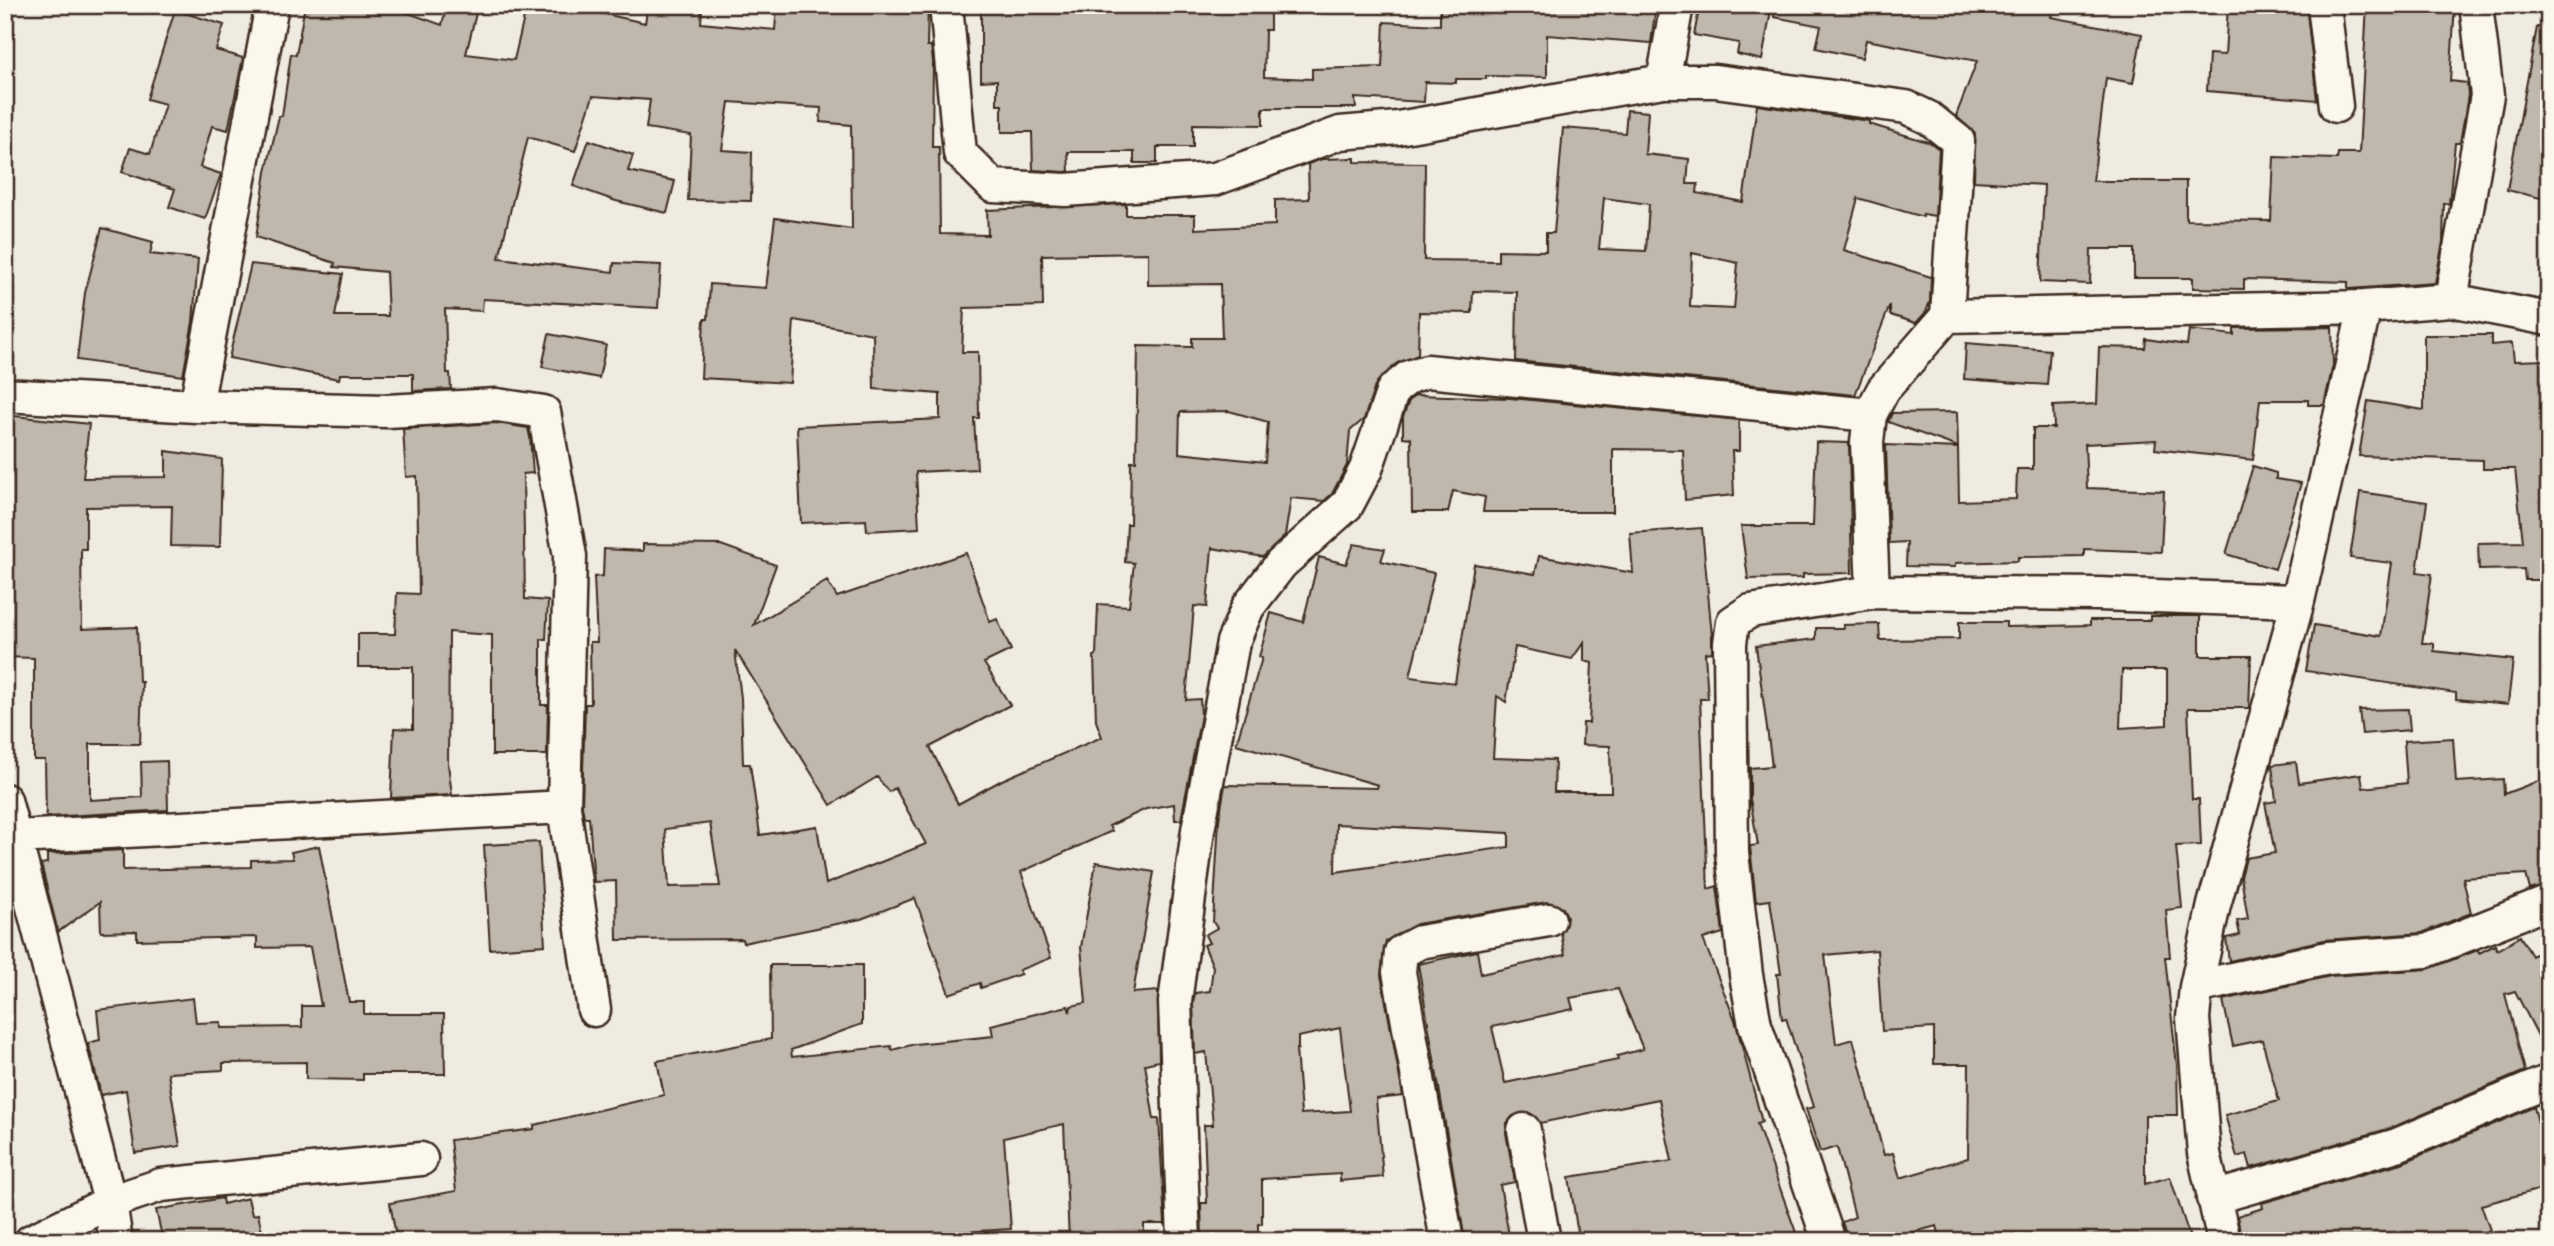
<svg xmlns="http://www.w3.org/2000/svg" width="2554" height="1246" font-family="'Playpen Sans',sans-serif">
<rect width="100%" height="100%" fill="#f0ebe0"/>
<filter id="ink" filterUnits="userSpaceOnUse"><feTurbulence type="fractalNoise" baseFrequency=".0143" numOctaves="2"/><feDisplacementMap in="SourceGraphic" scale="14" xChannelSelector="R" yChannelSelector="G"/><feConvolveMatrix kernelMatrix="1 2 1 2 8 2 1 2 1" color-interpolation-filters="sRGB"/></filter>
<g filter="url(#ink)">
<!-- building -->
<path fill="#c0b8ad" stroke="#3b2a1e" stroke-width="2" fill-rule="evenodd" d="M305 5H386L442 25 447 5H478L466 54 514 60 527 5H565L645 23 648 5H674L702 9 701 23 775 30 777 5H928L927 46H931L933 61 932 147H939L940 234 988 235 987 210 1126 204V215H1195V229L1275 225V200L1309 199 1308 164 1322 159 1355 158V162L1425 163 1424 260 1498 261V250L1546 251V233H1554L1563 128 1625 133 1627 110 1648 112 1645 154 1689 159 1687 184H1698L1697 193 1743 202 1757 105 1869 121V124L1931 143 1939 149 1935 216 1923 214V217L1858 198 1844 250 1931 277 1930 301 1926 312 1916 323 1890 315V305L1855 395 1516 361 1517 292 1473 291 1472 313 1419 312 1418 355 1397 363 1376 383 1364 419 1350 431 1347 465 1332 494 1324 501 1291 498 1285 536 1263 557 1212 548 1207 607 1194 606 1186 700 1200 699 1201 715 1181 820H1175L1174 804 1146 809 1109 826 1112 831 1021 872 1051 958 1019 970 1021 974 981 988 980 983 949 994 915 898 861 919 743 943 742 939 617 940 616 881 594 882 589 817H584L582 806 585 704H591L590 642H597L594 577 603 576 604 549 643 551V544L721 545 776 565 754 625 827 581 837 597 966 553 990 622 997 619 1011 650 984 663 1010 705 930 747 958 804 1002 780 1102 737 1096 721 1094 656 1096 655 1098 604 1129 606 1134 563 1125 562 1127 524H1130L1131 461H1136L1138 346 1192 347V338H1222L1220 284 1148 285V253L1042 255 1043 306 964 308 962 352H978L979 418H974L977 469 916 472 919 528 867 531 866 520 801 523 797 426 940 419V394L874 389 873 334 794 320 790 383 701 378 704 319H708L710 284 766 288 775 218 852 229 851 125 820 122 821 108 729 102 722 150 752 152 751 201 688 200 691 135 646 128 650 100 593 96 575 151 528 137 499 258 613 272 614 263 661 265 658 308 483 299 482 311 445 309 447 373H450L451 389 413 391V374H340L339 379 229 358 251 264 343 274 335 316H388L386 272 334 267 335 263 256 237 266 172 279 116H282L291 54 296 55ZM1604 198 1649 204 1646 251 1599 249ZM1692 253 1738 263 1734 309 1690 307ZM1229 411 1268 422 1265 462 1179 453 1180 412ZM735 650 831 805 877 777 889 792 895 788 926 844 826 884 817 826 760 835 750 764H743L741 698ZM710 823 720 886 669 887 665 829Z
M981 5H1270V30H1265L1264 77 1312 79V69L1382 67 1384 22 1440 25V5H1656L1651 43 1547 35V77L1486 76V79H1456V83L1425 82 1424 102 1355 98 1356 108H1263V125L1193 124V147H1157V163H1134V152H1068L1069 171 1065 172 1033 170 1032 132H1002V105H997V80L981 81Z
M1700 5H1772L1762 60 1737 54 1739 43 1694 35Z
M1775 5H2019L2052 11 2051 17 2142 34 2133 83 2106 78 2093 181H2186V220L2271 221 2274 157 2337 159 2338 153H2359L2367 5H2455L2450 81 2467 83 2468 95 2460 143H2455L2449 204 2444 203 2443 242 2435 283 2348 289V282L2244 279V289L2193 288V278H2134V249H2091L2090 284 2040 282 2044 185 1974 181 1975 134 1956 116 1977 61 1866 40 1862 58 1816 48 1821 26 1774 17Z
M2228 5H2306L2317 100 2207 91 2209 54 2225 55Z
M175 10 224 25 216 50 243 58 228 130 212 126 200 167 221 174 205 219 169 207 175 189 122 172 130 148 150 154 165 104 147 99Z
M2537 27 2549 28V200L2507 190Z
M589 140 633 155 628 171 675 181 667 213 616 201 573 186Z
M102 228 153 242 150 254 198 259 193 322 183 376 77 360 85 293Z
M2332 327 2333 365 2324 405H2308V400H2260L2253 460 2155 449 2156 440 2085 444 2087 488 2164 491 2161 552 2084 549V556L2018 557V561L1955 563V567L1906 566 1907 542 1889 543 1886 445 1958 448 1959 501 2016 499 2017 469H2033V428H2054L2053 406 2097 404 2099 347 2145 348 2146 339 2187 345 2189 330 2234 335V328Z
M549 334 606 345 599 378 542 367Z
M2424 335H2491V345L2512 343 2514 361 2549 360V428L2542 429 2545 477 2549 476V580H2525L2524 569 2479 570 2478 543 2523 542 2515 469H2483V460L2359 456 2368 401 2424 410Z
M1966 343 2050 350 2047 385 1964 379Z
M1415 395 1510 398 1739 420V451H1732L1734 495 1685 500 1683 450 1613 449V512H1483L1485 497 1453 491 1448 512H1412L1411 438 1403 437V417L1409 401Z
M1957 412 1958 447 1888 422 1892 413Z
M5 415 89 424 83 478 166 477V451L222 459 220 547 171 546 172 506 86 507V549H81L82 629 137 627 139 682H142L140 744H90V800L142 797 141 762 167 761 168 810 46 817 45 760H34V658L5 657Z
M496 423 528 428 530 437 533 473 523 474 525 599 548 601 546 639H541V705H548L547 755H492V635L449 632 448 764 452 795 391 798 394 728 413 729V667H358V634H395L397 593 419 594 417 476 406 477 403 429Z
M1816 442 1849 443 1852 573 1803 574V578L1748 579 1741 526H1813Z
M2253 466 2276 473V479L2301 483 2275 569 2226 554Z
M2360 492 2427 502 2417 572 2432 574 2422 643H2434V651L2513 660 2508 704 2456 699V693L2306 671 2314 625 2381 636 2392 563 2350 558Z
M1702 528 1712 636V652L1705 653 1708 699H1700L1708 889 1717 886 1723 933 1703 939 1735 1020 1762 1122 1757 1124 1799 1241H1579L1569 1177 1672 1161 1659 1099 1540 1123 1530 1113 1513 1116 1507 1123 1506 1133 1515 1182 1500 1185 1510 1241H1465L1418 964 1477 951 1481 974 1565 955 1561 933 1567 916 1563 908 1547 902 1417 924 1386 941 1381 975 1403 1096 1376 1099 1383 1177 1340 1181V1174L1262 1179V1224H1258V1241H1202L1201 1203H1207L1204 1125H1213L1206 1052 1195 1054 1193 1003 1195 993 1210 991 1213 967 1204 945 1209 943 1205 935 1217 928 1213 922 1219 820 1225 785 1377 788 1378 785 1236 744 1262 658 1259 657 1271 613 1303 622 1319 557 1346 564 1354 544 1385 549 1381 561 1434 573 1410 677 1455 683 1474 564 1535 574 1539 556 1633 573 1630 533ZM1584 642V661L1592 663 1589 723H1583L1582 745 1610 746 1611 792H1554L1555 760 1493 758 1497 696 1506 702 1515 647 1572 659ZM1336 824 1509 833V847L1335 872ZM1618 989 1643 1049 1617 1056 1618 1060 1505 1083 1492 1027 1573 1009 1570 998ZM1340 1028 1350 1111 1301 1114 1296 1049H1298V1037Z
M2150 616H2200V656H2251L2249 708H2188L2192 799H2199L2201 845 2176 846 2182 908 2166 910 2170 957H2165L2177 1066 2178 1115H2145V1184L2170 1177 2191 1241H1941L1937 1226 1879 1241H1848L1842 1222 1855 1217 1837 1147 1820 1152 1806 1109 1814 1107 1786 1018 1782 1019 1777 974H1781L1770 900 1756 902 1750 846 1758 845 1750 799V768L1772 766 1756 646 1816 639V628H1844L1843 625 1879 624 1880 640 1959 639V622H2006V627L2090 625V620H2150ZM2122 670H2167V725L2120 728ZM1877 950 1882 1031 1934 1028V1064H1969L1968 1158 1900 1178 1893 1153 1884 1155 1853 1039 1836 1044 1825 955Z
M2408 709 2410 730 2362 734 2359 710Z
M2453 738 2456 782 2503 779 2504 794 2549 777V884L2530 890 2526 874 2463 878 2471 913 2422 933 2324 940 2229 961 2226 938 2240 935 2237 921 2248 919 2241 877 2246 858 2275 853 2265 803 2276 801 2272 765 2296 762 2299 783 2361 774 2363 788 2407 783 2404 741Z
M539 842 545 945 490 949 484 845Z
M319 846 349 1002H364V1014H444L445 1074H363V1080L306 1079V1062L223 1063V1070L168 1073 180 1146 135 1153 126 1090 101 1095 88 1043 100 1040 97 1010 193 998 196 1023 221 1022V1028L302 1027V1006H321L310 947 257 948V937L137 940V931L101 932 100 902 58 932 41 864 47 863V854L123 850V870L251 867V860L293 859 291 852Z
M1096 862 1154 872 1133 993 1158 991 1159 1061 1145 1064 1154 1119H1159L1165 1224H1144V1241H1069L1064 1124 1004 1138 1011 1229 949 1233 950 1239 924 1241H397L390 1203 456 1191 450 1140 534 1129V1125L664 1095 657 1061 771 1039 770 965H862V1024L791 1050 792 1057 891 1046 892 1050 915 1044 993 1036 991 1025 1068 1006 1070 1012 1071 1006 1086 1003 1081 947Z
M2520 936 2532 956 2549 947V1057L2515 991 2505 994 2525 1071 2391 1128 2251 1168 2247 1154 2237 1157 2225 1115 2279 1101 2262 1040 2233 1046 2223 1000 2331 976 2428 969 2478 950 2479 953 2495 945 2497 950Z
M2534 1107 2549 1164V1187L2481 1205 2490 1230 2461 1241H2242L2237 1216 2263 1208 2262 1203 2402 1163Z
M222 1198 223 1204 248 1198 252 1215 258 1214 264 1241H163L156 1210Z"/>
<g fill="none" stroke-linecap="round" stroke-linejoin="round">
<!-- minor casing -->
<g stroke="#3b2a1e" stroke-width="37">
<path id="minor" d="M946 5 960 153 993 186 1065 190 1215 179 1340 133 1398 128 1663 81H1715L1906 107 1929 118 1958 141 1947 316 1883 390 1870 415 1867 442 1873 592
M2324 5 2336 106
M1663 81 1677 5
M2451 300 2487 95 2476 5
M1947 316 2365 307 2451 300 2549 319
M5 395 196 406 387 411 497 405 544 412 570 556 564 807 594 1010
M196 406 272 5
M5 800 110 1202 116 1241
M17 837 564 807
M2196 987 2328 958 2426 951 2549 902
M1524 1130 1544 1241
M2213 1198 2397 1145 2549 1081
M31 1241 110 1202 161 1185 421 1159
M1184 1241 1175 1002 1198 830 1233 642 1248 607 1281 564 1347 505 1366 469 1393 390 1409 377 1427 371 1870 415
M1447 1241 1399 972 1401 952 1420 942 1549 920
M1829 1241 1755 1025 1746 975 1732 853 1730 643 1733 622 1750 611 1873 592 2098 594 2298 601
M2224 1241 2204 1153 2193 1018 2196 987 2214 905 2298 601 2365 307"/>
</g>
<!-- minor -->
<use href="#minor" stroke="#fbf7ec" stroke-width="32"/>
</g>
</g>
<!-- margin -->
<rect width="2554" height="1246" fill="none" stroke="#fbf7ec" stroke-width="28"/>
<rect x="14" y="14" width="2526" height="1218" fill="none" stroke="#3b2a1e" stroke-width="2.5" filter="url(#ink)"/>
</svg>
